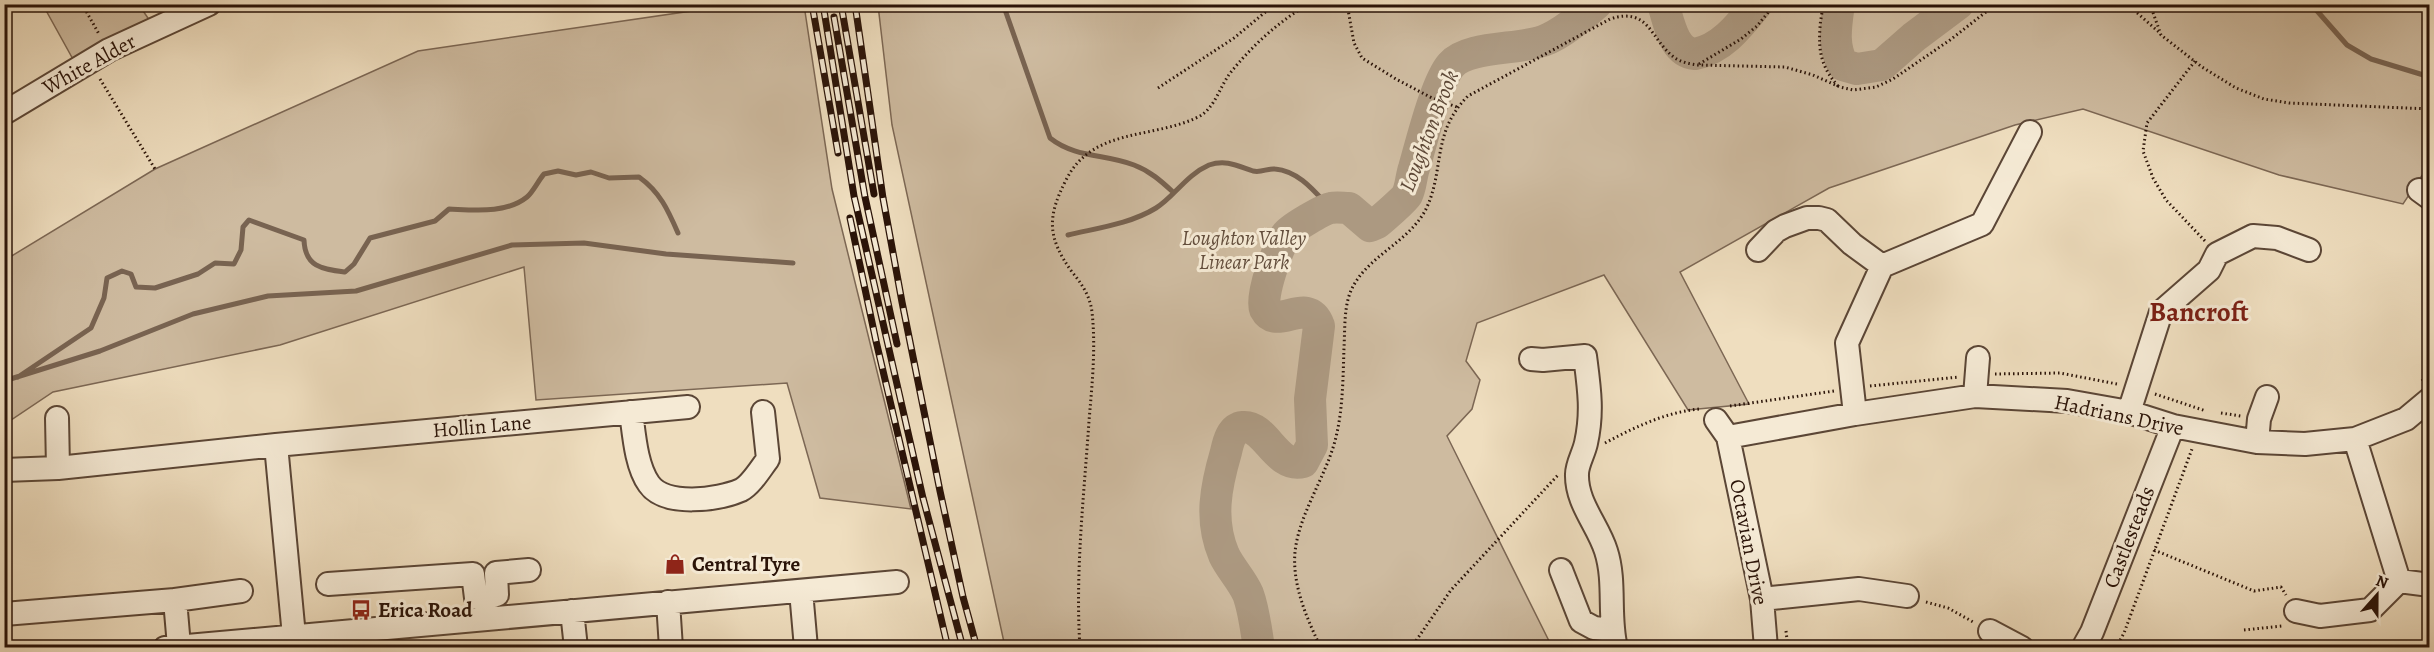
<svg xmlns="http://www.w3.org/2000/svg" width="2434" height="652" font-family="Alegreya,serif">
<rect width="100%" height="100%" fill="#efdebf"/>
<filter id="stains"><feTurbulence type="fractalNoise" baseFrequency=".00333" numOctaves="4"/><feColorMatrix values="0 0 0 0 .2 0 0 0 0 .09 0 0 0 0 .02 0 0 0 .5 -.17"/></filter>
<radialGradient id="worn" r=".72"><stop offset=".6" stop-color="#630" stop-opacity="0"/><stop offset="1" stop-color="#630" stop-opacity=".3"/></radialGradient>
<!-- green -->
<path fill="#cebba0" stroke="#7c6754" stroke-width="1.5" d="M43 5H139L150 21 74 61Z
M698 5H804L832 189 911 509 820 498 787 383 536 400 524 267 280 345 53 392 5 424V260L155 169 418 51 698 10Z
M878 5H2429V165L2403 204 2279 175 2083 109 2015 125 1829 188 1680 272 1749 404 1688 410 1604 275 1477 323 1466 361 1480 380 1472 409 1447 436 1552 647H1005L892 125Z"/>
<g fill="none" stroke-linecap="round" stroke-linejoin="round">
<!-- stream -->
<path stroke="#786351" stroke-width="5" d="M1003 4 1050 138C1075 158 1106 154 1134 165 1150 171 1161 181 1173 192
M2311 4 2347 45 2371 59 2430 77
M1068 235C1097 228 1130 224 1156 208 1174 197 1186 175 1209 165 1226 159 1238 166 1253 171 1262 173 1267 168 1275 169 1299 171 1315 192 1330 208
M18 377 91 328 104 298 107 278 122 271 131 274 136 287 155 288 198 274 215 263 234 264 241 250 243 227 249 220 304 240C305 267 322 269 345 272L354 264 370 238 435 221 449 209C474 210 506 214 527 197 533 192 538 181 544 174L558 171 576 175 591 172 609 178 639 177C660 192 668 210 678 233
M4 381 100 351 193 314 268 296 356 291 512 245 584 243 666 254 793 263"/>
<!-- river -->
<path stroke="#ac9981" stroke-width="32" d="M1663 4C1669 22 1673 52 1695 54 1722 49 1740 25 1757 4
M1839 4C1836 26 1832 45 1843 65L1857 69 1882 65 1914 37 1958 4
M1259 648C1256 630 1254 610 1248 594 1242 580 1230 568 1224 555 1209 520 1216 486 1226 452 1228 443 1231 428 1243 427 1266 425 1276 469 1303 462L1312 445 1310 399 1319 326C1308 294 1277 332 1265 309 1260 297 1278 245 1287 234 1290 229 1324 209 1331 208 1336 207 1344 208 1349 208L1370 226 1377 223C1382 219 1404 200 1407 195 1411 187 1411 177 1414 168 1421 144 1436 82 1451 65 1467 46 1517 50 1543 41 1562 34 1580 18 1596 4"/>
<!-- minor casing -->
<g stroke="#5b4636" stroke-width="26">
<path id="minor" d="M4 113 109 50 209 4
M2419 190 2430 198
M1758 250 1776 231 1785 226 1807 218H1819L1827 220 1852 244 1882 266
M1531 359 1543 360 1585 356C1589 387 1593 412 1586 443 1584 453 1577 464 1577 474 1576 503 1598 525 1606 551 1616 582 1608 616 1616 648
M1975 396 1978 358
M631 412C634 434 636 466 649 484 665 507 718 500 741 490 751 485 761 468 768 459L763 412
M2129 412 2161 312 2209 270 2217 254 2253 236 2277 238 2309 250
M1855 414 1847 343 1882 266 1982 224 2030 132
M57 418 58 468
M1716 420 1728 437 1762 599 1766 648
M1728 437 1855 414 1975 396 2067 401 2129 412 2173 426 2257 442 2305 444 2355 439 2406 419 2430 399
M2355 439 2399 581
M2257 442 2259 419 2267 397
M276 445 688 407
M4 470 58 468 276 445 294 636
M1561 570 1581 621 1594 628 1612 630
M2399 581 2430 585
M328 584 473 574 476 598 486 597 487 619
M801 591 806 648
M486 597 497 595 496 573 529 570
M1762 599 1859 589 1907 596
M175 600 241 591
M668 602 671 648
M572 611 576 648
M2296 611 2320 616 2370 610 2399 581
M4 614 175 600 179 646
M1990 631 2022 648
M165 648 897 582
M2083 648 2092 632 2173 426"/>
</g>
<!-- path -->
<path stroke="#2a1308" stroke-width="3" stroke-dasharray="1.5 3" stroke-linecap="butt" d="M82 4 99 34
M1347 4 1354 43 1362 58 1396 79 1432 98 1457 107
M1822 4C1823 13 1820 20 1820 28 1818 52 1822 68 1838 86
M2127 4 2160 33
M2150 4 2161 35 2202 67 2236 88 2264 99 2289 103 2430 109
M2195 61 2147 123 2143 151 2153 178 2166 200 2205 241
M1699 64 1741 39 1757 26 1775 4
M100 79 155 169
M1158 88 1234 38 1275 4
M1995 374 2060 373 2117 384
M2422 381 2430 370
M1870 386 1959 377
M2155 394 2206 411
M1730 406 1834 391
M2221 413 2241 416
M1605 443C1635 427 1666 412 1700 409
M2154 550 2254 591 2281 587 2286 595
M1926 602 1948 608 1975 623
M2244 630 2282 626
M1786 631 1788 648
M1080 648C1075 572 1084 496 1089 421 1092 385 1096 348 1092 312 1090 296 1082 284 1072 272 1047 237 1047 217 1066 180 1092 128 1150 139 1196 118 1215 110 1219 87 1231 72 1253 45 1279 21 1309 4
M1321 648C1307 619 1292 585 1295 552 1299 514 1325 478 1335 441 1343 411 1343 378 1344 347 1345 329 1344 309 1350 293 1364 257 1409 243 1426 209 1445 170 1431 133 1468 96L1610 19C1650 6 1650 40 1675 58 1681 62 1690 64 1698 65L1785 67 1813 75 1840 87 1853 90 1876 87 1893 79 1950 40 1991 8 2000 4
M1411 648 1451 590 1558 475
M2116 648 2124 633 2192 449"/>
<!-- minor -->
<use href="#minor" stroke="#f5ead5" stroke-width="22"/>
<!-- rail casing -->
<g stroke="#2a1308" stroke-width="7">
<path id="rail" d="M812 4 838 153
M823 4 854 196 923 498 963 648
M841 4 874 194
M855 4 883 198 902 302 940 491 963 597 977 648
M834 17 865 197 897 344
M850 218 876 341 948 648"/>
</g>
<!-- rail -->
<use href="#rail" stroke="#f5ead5" stroke-width="4.5" stroke-dasharray="14" stroke-linecap="butt"/>
</g>
<!-- icons -->
<defs>
<g id="shop-bare" transform="scale(1.62)"><path d="M-5-2.5h2.3a2.7 3.5 0 0 1 5.4 0H5L5.5 6h-11ZM-1.5-2.5h3a1.5 2.3 0 0 0-3 0Z" fill="#8f2418" stroke="#f5ead5" stroke-width="2.5" paint-order="stroke"/></g>
<g id="bus-bare" transform="scale(1.62)"><path d="M-5-6H5V4H4V6H2V4H-2V6H-4V4H-5ZM-3.5-4V0h7V-4ZM-3.5 1.2v1.5H-2V1.2ZM2 1.2v1.5H3.5V1.2Z" fill="#8f2418" stroke="#f5ead5" stroke-width="2.5" paint-order="stroke"/></g>
</defs>
<g fill-rule="evenodd">
<use href="#shop-bare" x="675" y="564"/>
<use href="#bus-bare" x="361" y="610"/>
</g>
<g text-anchor="middle" dominant-baseline="central" stroke-width="6" stroke-linejoin="round" paint-order="stroke">
<!-- street labels -->
<g font-size="21" fill="#2a1308" stroke="#f5ead5">
<text transform="translate(89 64) rotate(-29)">White Alder</text>
<text transform="translate(2119 415) rotate(12)">Hadrians Drive</text>
<text transform="translate(482 426) rotate(-5)">Hollin Lane</text>
<text transform="translate(2129 537) rotate(-69)">Castlesteads</text>
<text transform="translate(1749 542) rotate(79)">Octavian Drive</text>
</g>
<!-- park labels -->
<g font-size="21" font-style="italic" fill="#634e3d" stroke="#f5ead5">
<text x="1244" y="238">Loughton Valley<tspan x="1244" dy="24">Linear Park</tspan></text>
</g>
<!-- poi labels -->
<g font-size="21" font-weight="bold" fill="#2a1308" stroke="#f5ead5" text-anchor="start">
<text x="692" y="564">Central Tyre</text>
<text x="378" y="610">Erica Road</text>
</g>
<!-- water labels -->
<g font-size="22" font-style="italic" fill="#5e4938" stroke="#f5ead5">
<text transform="translate(1429 131) rotate(-69)">Loughton Brook</text>
</g>
<!-- district labels -->
<g font-size="27" font-weight="bold" fill="#7a1f14" stroke="#f5ead5">
<text x="2199" y="312">Bancroft</text>
</g>
</g>
<!-- margin -->
<rect width="2434" height="652" fill="none" stroke="#efdebf" stroke-width="24"/>
<rect x="6" y="6" width="2422" height="640" fill="none" stroke="#2a1308" stroke-width="3"/>
<rect x="12" y="12" width="2410" height="628" fill="none" stroke="#2a1308" stroke-width="1.5"/>
<!-- north arrow -->
<g transform="translate(2377 595) rotate(21)" stroke="#f5ead5" stroke-width="4.5" paint-order="stroke">
<path d="M0-4.5L10 22L0 15L-10 22Z" fill="#2a1308"/>
<text y="-9" font-size="16" font-weight="bold" text-anchor="middle" fill="#2a1308">N</text>
</g>
<rect width="100%" height="100%" filter="url(#stains)"/>
<rect width="100%" height="100%" fill="url(#worn)"/>
</svg>
